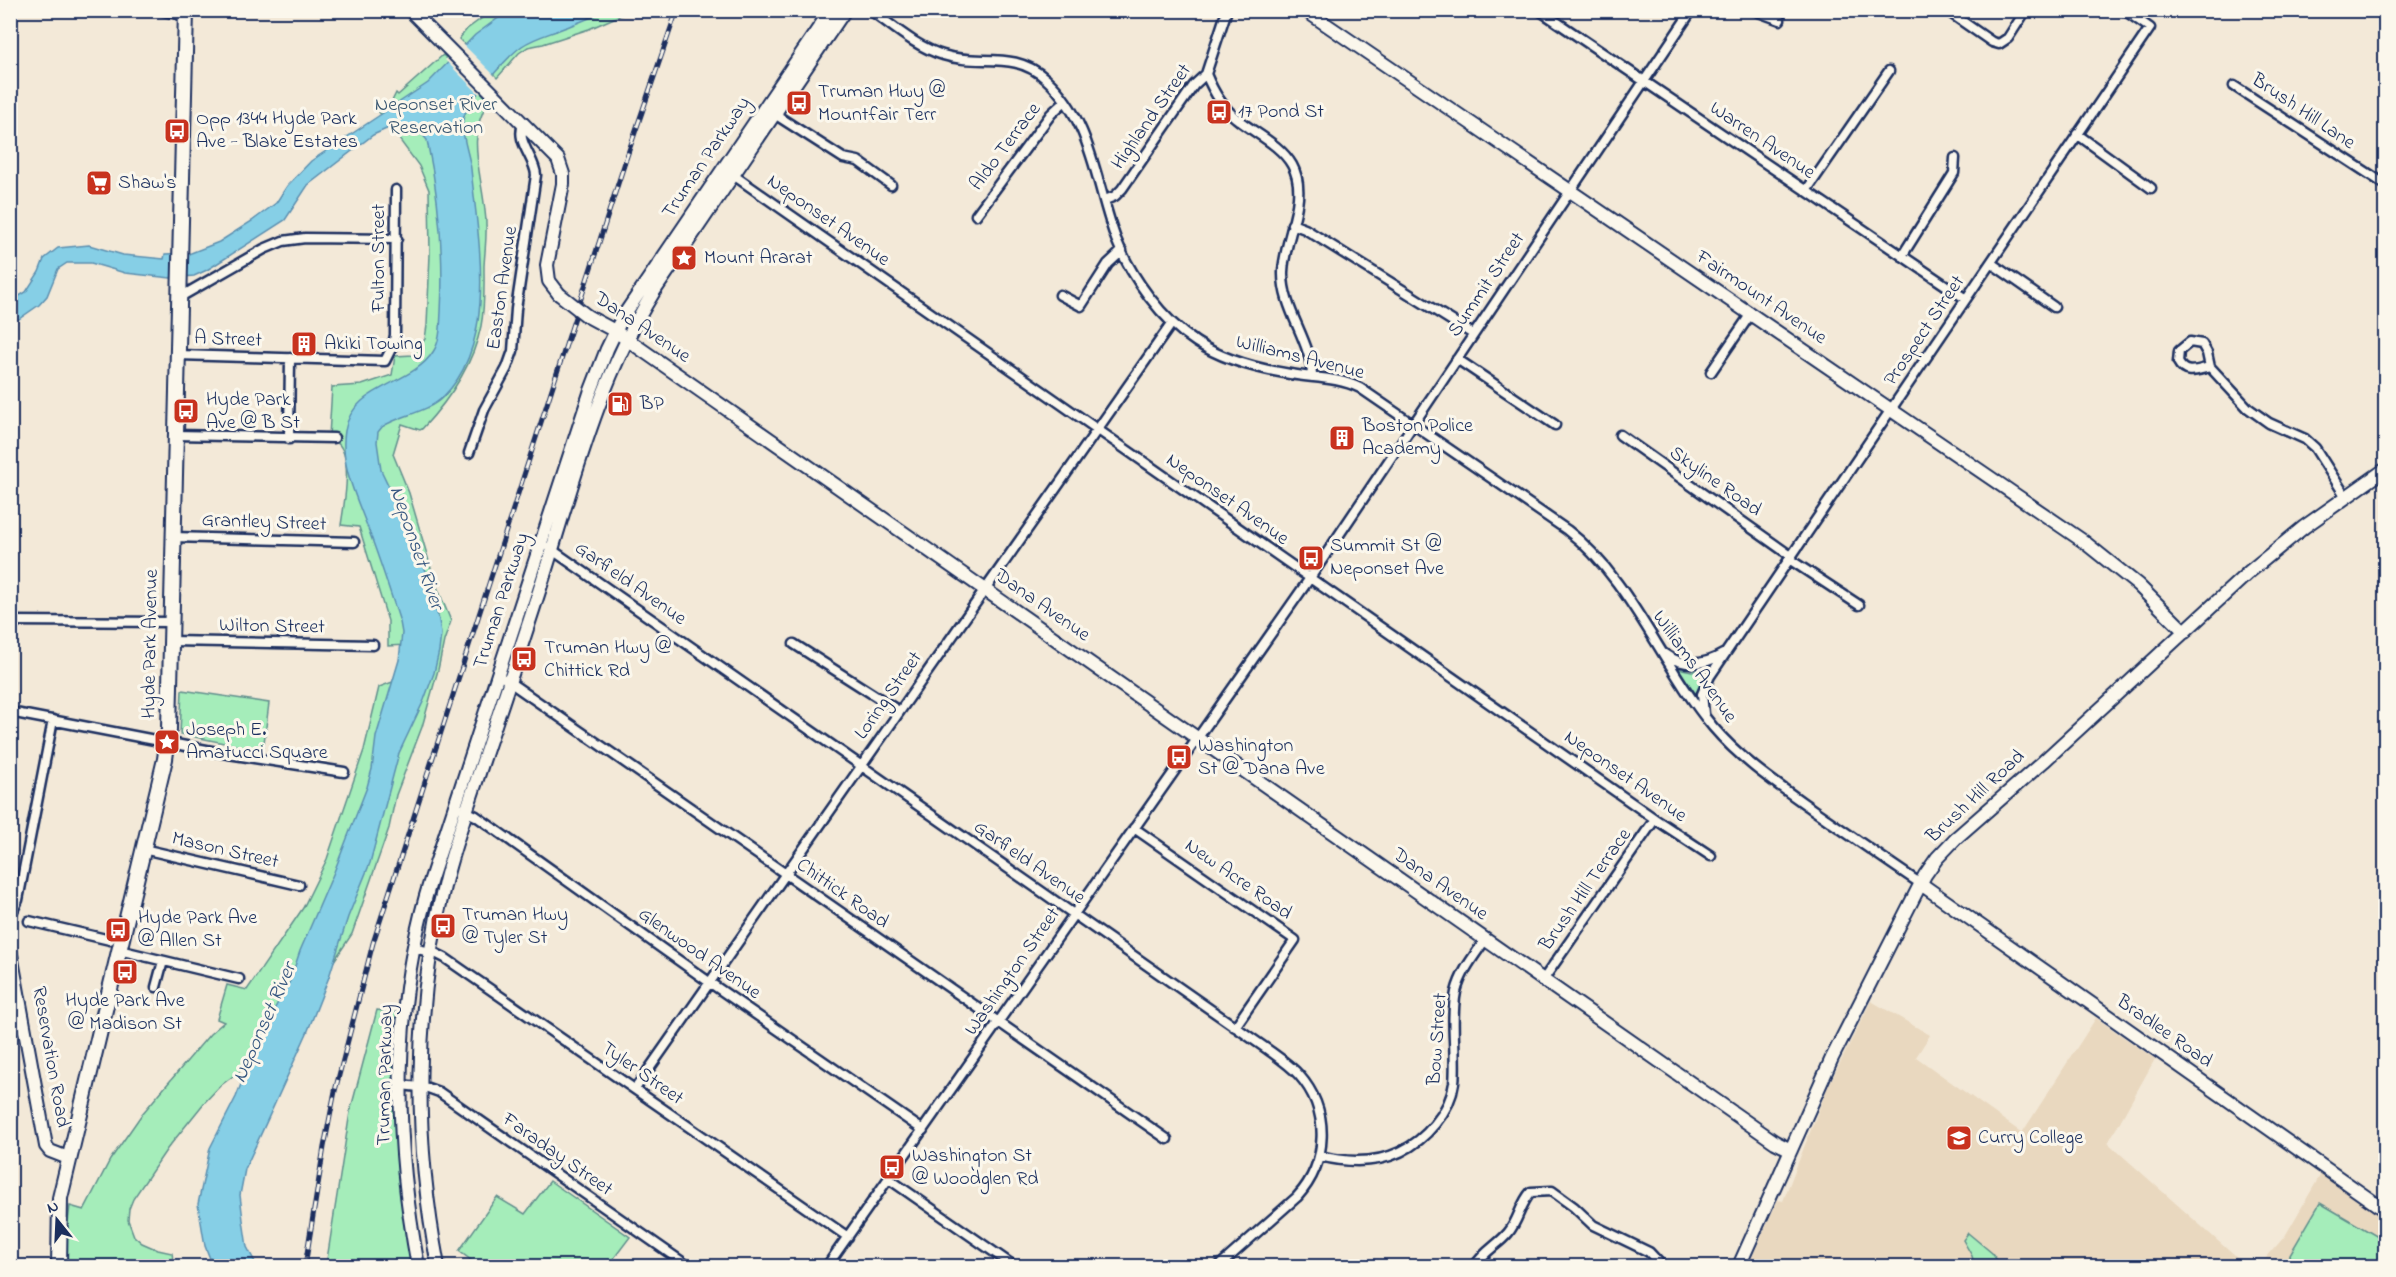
<svg xmlns="http://www.w3.org/2000/svg" width="2396" height="1277" font-family="'Indie Flower',sans-serif">
<rect width="100%" height="100%" fill="#f3e9d8"/>
<filter id="ink" filterUnits="userSpaceOnUse"><feTurbulence type="fractalNoise" baseFrequency=".0167" numOctaves="2"/><feDisplacementMap in="SourceGraphic" scale="12" xChannelSelector="R" yChannelSelector="G"/><feConvolveMatrix kernelMatrix="1 2 1 2 8 2 1 2 1" color-interpolation-filters="sRGB"/></filter>
<g filter="url(#ink)">
<!-- built -->
<path fill="#e9d8bf" d="M1871 1001 1930 1035 1916 1057 2022 1133 2096 1018 2155 1059 2108 1143 2246 1266H1748L1778 1200 1783 1201 1827 1089Z
M2321 1174 2385 1219V1266H2259L2285 1236Z"/>
<!-- green -->
<path fill="#a5edba" stroke="#608e8c" stroke-width="1.5" d="M486 11H630L589 29 543 44 528 47 519 53 497 78 459 39 467 29 486 15Z
M443 55 489 100C466 136 481 171 485 211 488 230 485 247 484 266 484 286 485 306 481 326 473 365 449 400 422 429L420 430 402 424 393 454 409 493 435 582 451 621 444 641 438 670 422 727 396 795 389 828 352 934 328 970 257 1058 220 1086 204 1103 167 1149 133 1199 129 1209 128 1220 134 1236 142 1243 158 1250 172 1253 174 1266 68 1264 65 1247 70 1206 84 1210 110 1160 142 1114 210 1034 224 1022 217 1019 227 985 247 990 303 908 327 859 364 750 379 687 398 680 407 645 388 646V621L359 527 341 525C344 506 351 467 342 449 340 444 334 440 329 436L332 387 362 385 392 375 395 356 413 355 425 339 427 325 430 254 429 190 419 166 379 112 390 105 396 93 398 95Z
M1677 668 1692 671 1708 669 1696 694Z
M182 690 269 703 263 751 180 734Z
M377 1010 397 1013C391 1099 397 1182 411 1266H326L350 1112Z
M550 1181 630 1237 608 1266H479L459 1251 497 1197 525 1214Z
M2320 1203 2385 1241V1266H2283Z
M1968 1233 1992 1253 2001 1266 1974 1264 1972 1256 1963 1240Z"/>
<!-- water -->
<path fill="#86cfe6" stroke="#5b8fb0" stroke-width="1.5" d="M508 11H606C592 17 578 23 564 28 550 34 535 37 522 46 508 56 465 104 463 120 461 136 469 153 471 169 478 239 499 342 443 397 427 413 400 415 382 427L378 432 377 442 381 470 415 541 428 577 439 620 441 634 439 651 434 673 424 700 399 753 370 863 348 917 329 977 307 1033 245 1169 240 1195 243 1220 247 1247 257 1266H213L205 1246 198 1204 210 1148 236 1097 261 1033 290 981 300 951 334 872 367 787 372 769 376 737 399 660 402 633 400 622C390 591 380 561 369 531 358 501 339 464 345 431 352 385 411 386 433 352 441 340 440 326 441 312 444 255 439 197 427 140L420 132 403 126H393L373 135 308 185 285 220 207 270 194 276 171 278 125 273 91 263H67L58 269 47 296 39 305 16 321H11V301L26 292 39 272 44 259 58 248 89 245 123 255 164 259 165 254 191 253 219 242 252 221 276 203 287 186 311 161 428 83 475 35Z"/>
<!-- pier -->
<path fill="#f3e9d8" d="M462 43 496 77 479 94 445 60Z"/>
<g fill="none" stroke-linecap="round" stroke-linejoin="round">
<!-- street casing -->
<g stroke="#1b2f5e" stroke-width="13">
<path id="street" d="M159 10 186 16
M870 10C893 26 916 47 943 55 980 67 1013 49 1046 79 1092 120 1096 186 1116 239 1131 277 1162 320 1196 342 1222 359 1259 369 1290 374 1313 378 1338 377 1360 388L1567 530C1630 578 1662 666 1713 727 1741 760 1777 784 1812 809 1848 834 1884 859 1921 884
M1539 10 1966 299
M1753 10 1780 20
M1946 10 1992 42 1999 44 2008 38 2026 10
M1206 74C1213 91 1222 107 1236 118 1254 133 1280 144 1292 165 1310 197 1284 238 1283 272 1282 310 1312 341 1312 377
M2234 86 2386 185
M776 115 843 158 858 161 891 185
M2077 134 2151 188
M729 172 1655 819 1711 856
M1806 191 1889 71
M1105 200 1115 196 1122 189 1194 85 1206 74 1227 10
M976 215 1051 114 1065 101
M1292 224 1305 229 1473 334
M1902 256 1954 173 1955 158
M1991 263 2054 307
M1060 295 1081 306 1108 264 1122 251
M180 297 264 249 283 241 305 238 397 239
M178 355 385 361 393 345 395 335 396 190
M1457 359 1555 425
M2210 367C2197 370 2185 376 2178 362L2179 351 2190 342 2202 344 2207 353 2210 367 2248 408 2269 423 2305 439 2315 448 2346 497
M1711 372 1750 315
M176 435 334 438
M1620 435 1791 556
M289 439 290 358
M469 453 484 410 507 368 513 351 516 309 536 175C535 158 514 140 524 123
M173 537 354 542
M548 547 1267 1049C1278 1057 1290 1065 1299 1075 1331 1111 1328 1163 1297 1197L1219 1266
M1789 559 1859 605
M10 621 171 622
M171 641 373 645
M794 644 899 711
M1663 653C1682 667 1703 666 1723 654
M505 679 1167 1139
M10 712 222 753 344 772
M1704 714 1702 694 1710 676 2150 28 2124 10
M463 810 476 816 709 982 923 1130
M1134 828 1295 940 1235 1027
M143 849 299 885
M10 917 18 900 53 720
M29 921 110 940 123 921
M413 948 435 953 445 958 848 1237
M119 950 239 979
M1543 980 1655 819
M156 987 163 961
M401 1085 428 1088 439 1092 688 1266
M635 1089 1172 323
M1320 1156C1364 1167 1405 1161 1435 1124 1445 1112 1452 1099 1454 1083 1457 1053 1450 1021 1456 992 1461 972 1474 956 1485 940
M889 1179 1014 1266
M827 1266 1310 578 1692 10
M1475 1266C1483 1252 1498 1245 1508 1233 1519 1220 1520 1204 1531 1192L1552 1191 1574 1207 1593 1225 1649 1252 1662 1266"/>
</g>
<!-- secondary casing -->
<g stroke="#1b2f5e" stroke-width="16">
<path id="secondary" d="M410 10 558 159 563 174V184L547 265 549 281 559 294
M1305 10 2083 541 2138 585 2185 632
M587 316 615 331 1775 1142 1791 1150
M1921 884 2386 1211
M10 949 46 1146 50 1151 68 1158
M418 1266C394 1139 392 1004 431 879L590 393 607 349 622 318 831 10
M438 1266C414 1140 413 1007 445 882 455 841 470 801 483 761 503 701 523 642 542 582 573 484 598 381 653 293L845 10
M1739 1266 1832 1058 1925 875 1937 858 1956 838 2044 761 2249 572 2304 527 2386 469"/>
</g>
<!-- primary casing -->
<g stroke="#1b2f5e" stroke-width="18">
<path id="primary" d="M59 1266 60 1198 165 759 169 729 186 10"/>
</g>
<!-- street -->
<use href="#street" stroke="#fbf7ec" stroke-width="8"/>
<!-- secondary -->
<use href="#secondary" stroke="#fbf7ec" stroke-width="12"/>
<!-- primary -->
<use href="#primary" stroke="#fbf7ec" stroke-width="14"/>
<!-- rail casing -->
<g stroke="#1b2f5e" stroke-width="5">
<path id="rail" d="M305 1266 324 1147 335 1091 373 943 626 159 677 10"/>
</g>
<!-- rail -->
<use href="#rail" stroke="#fbf7ec" stroke-width="3" stroke-dasharray="9" stroke-linecap="butt"/>
<!-- secondary-bridge casing -->
<g stroke="#1b2f5e" stroke-width="16" stroke-linecap="butt">
<path id="secondary-bridge" d="M559 294 587 316"/>
</g>
<!-- secondary-bridge -->
<use href="#secondary-bridge" stroke="#fbf7ec" stroke-width="12"/>
</g>
</g>
<!-- icons -->
<defs>
<g id="bus-square" transform="scale(1.35)"><rect x="-9" y="-9" width="18" height="18" rx="4" fill="#c8321e" stroke="#fbf7ec"/><path d="M-5-6H5V4H4V6H2V4H-2V6H-4V4H-5ZM-3.5-4V0h7V-4ZM-3.5 1.2v1.5H-2V1.2ZM2 1.2v1.5H3.5V1.2Z" fill="#fff"/></g>
<g id="supermarket-square" transform="scale(1.35)"><rect x="-9" y="-9" width="18" height="18" rx="4" fill="#c8321e" stroke="#fbf7ec"/><path d="M-6-5.5h2.5l.6 2H6L4.5 2H-2.5L-4.4-4H-6ZM-1.5 3.2a1.3 1.3 0 1 0 .1 0ZM3 3.2a1.3 1.3 0 1 0 .1 0Z" fill="#fff"/></g>
<g id="sight-square" transform="scale(1.35)"><rect x="-9" y="-9" width="18" height="18" rx="4" fill="#c8321e" stroke="#fbf7ec"/><path d="M0-6L1.8-2.2L6-1.7L2.9 1.2L3.7 5.4L0 3.3L-3.7 5.4L-2.9 1.2L-6-1.7L-1.8-2.2Z" fill="#fff"/></g>
<g id="building-square" transform="scale(1.35)"><rect x="-9" y="-9" width="18" height="18" rx="4" fill="#c8321e" stroke="#fbf7ec"/><path d="M-4-6H4V6H1V3H-1V6H-4ZM-2.5-4.3h1.7v1.8h-1.7ZM.8-4.3h1.7v1.8H.8ZM-2.5-1h1.7V.8h-1.7ZM.8-1h1.7V.8H.8Z" fill="#fff"/></g>
<g id="fuel-square" transform="scale(1.35)"><rect x="-9" y="-9" width="18" height="18" rx="4" fill="#c8321e" stroke="#fbf7ec"/><path d="M-5.5-6h7V0h2V4h1.3V-2.5L3-4.5l.8-.8L6-3V5H2.5V1h-1V6h-7ZM-4.2-4.7v3.2H.2V-4.7Z" fill="#fff"/></g>
<g id="university-square" transform="scale(1.35)"><rect x="-9" y="-9" width="18" height="18" rx="4" fill="#c8321e" stroke="#fbf7ec"/><path d="M0-5L7-2L0 1L-7-2ZM-4 1L0 2.5L4 1V4Q0 6-4 4Z" fill="#fff"/></g>
</defs>
<g fill-rule="evenodd">
<use href="#bus-square" x="799" y="103"/>
<use href="#bus-square" x="1219" y="112"/>
<use href="#bus-square" x="177" y="131"/>
<use href="#supermarket-square" x="99" y="183"/>
<use href="#sight-square" x="684" y="258"/>
<use href="#building-square" x="304" y="344"/>
<use href="#fuel-square" x="620" y="404"/>
<use href="#bus-square" x="186" y="411"/>
<use href="#building-square" x="1342" y="438"/>
<use href="#bus-square" x="1311" y="558"/>
<use href="#bus-square" x="524" y="659"/>
<use href="#sight-square" x="167" y="742"/>
<use href="#bus-square" x="1179" y="757"/>
<use href="#bus-square" x="443" y="926"/>
<use href="#bus-square" x="118" y="930"/>
<use href="#bus-square" x="125" y="972"/>
<use href="#university-square" x="1959" y="1138"/>
<use href="#bus-square" x="892" y="1167"/>
</g>
<g text-anchor="middle" dominant-baseline="central" stroke-width="6" stroke-linejoin="round" paint-order="stroke">
<!-- poi labels -->
<g font-size="20" fill="#1b2f5e" stroke="#fbf7ec" text-anchor="start">
<text x="818" y="92">Truman Hwy @<tspan x="818" dy="23">Mountfair Terr</tspan></text>
<text x="1238" y="112">17 Pond St</text>
<text x="196" y="119">Opp 1344 Hyde Park<tspan x="196" dy="23">Ave - Blake Estates</tspan></text>
<text x="118" y="183">Shaw's</text>
<text x="704" y="258">Mount Ararat</text>
<text x="324" y="344">Akiki Towing</text>
<text x="206" y="400">Hyde Park<tspan x="206" dy="23">Ave @ B St</tspan></text>
<text x="640" y="404">BP</text>
<text x="1362" y="426">Boston Police<tspan x="1362" dy="23">Academy</tspan></text>
<text x="1330" y="546">Summit St @<tspan x="1330" dy="23">Neponset Ave</tspan></text>
<text x="544" y="648">Truman Hwy @<tspan x="544" dy="23">Chittick Rd</tspan></text>
<text x="186" y="730">Joseph E.<tspan x="186" dy="23">Amatucci Square</tspan></text>
<text x="1198" y="746">Washington<tspan x="1198" dy="23">St @ Dana Ave</tspan></text>
<text x="462" y="915">Truman Hwy<tspan x="462" dy="23">@ Tyler St</tspan></text>
<text x="138" y="918">Hyde Park Ave<tspan x="138" dy="23">@ Allen St</tspan></text>
<text x="125" y="1001" text-anchor="middle">Hyde Park Ave<tspan x="125" dy="23">@ Madison St</tspan></text>
<text x="1978" y="1138">Curry College</text>
<text x="912" y="1156">Washington St<tspan x="912" dy="23">@ Woodglen Rd</tspan></text>
</g>
<!-- park labels -->
<g font-size="20" fill="#375570" stroke="#fbf7ec">
<text x="436" y="105">Neponset River<tspan x="436" dy="23">Reservation</tspan></text>
</g>
<!-- street labels -->
<g font-size="20" fill="#1b2f5e" stroke="#fbf7ec">
<text transform="translate(2303 112) rotate(34)">Brush Hill Lane</text>
<text transform="translate(1152 117) rotate(-55)">Highland Street</text>
<text transform="translate(1762 141) rotate(34)">Warren Avenue</text>
<text transform="translate(1006 147) rotate(-53)">Aldo Terrace</text>
<text transform="translate(707 158) rotate(-56)">Truman Parkway</text>
<text transform="translate(828 221) rotate(35)">Neponset Avenue</text>
<text transform="translate(379 258) rotate(-90)">Fulton Street</text>
<text transform="translate(1487 285) rotate(-56)">Summit Street</text>
<text transform="translate(503 288) rotate(-82)">Easton Avenue</text>
<text transform="translate(1761 298) rotate(34)">Fairmount Avenue</text>
<text transform="translate(642 328) rotate(34)">Dana Avenue</text>
<text transform="translate(1925 331) rotate(-56)">Prospect Street</text>
<text transform="translate(228 340) rotate(2)">A Street</text>
<text transform="translate(1300 358) rotate(14)">Williams Avenue</text>
<text transform="translate(1715 482) rotate(35)">Skyline Road</text>
<text transform="translate(1227 500) rotate(35)">Neponset Avenue</text>
<text transform="translate(264 523) rotate(2)">Grantley Street</text>
<text transform="translate(630 584) rotate(35)">Garfield Avenue</text>
<text transform="translate(502 601) rotate(-72)">Truman Parkway</text>
<text transform="translate(1042 606) rotate(35)">Dana Avenue</text>
<text transform="translate(272 627) rotate(1)">Wilton Street</text>
<text transform="translate(151 644) rotate(-89)">Hyde Park Avenue</text>
<text transform="translate(1694 667) rotate(55)">Williams Avenue</text>
<text transform="translate(889 696) rotate(-55)">Loring Street</text>
<text transform="translate(1625 777) rotate(35)">Neponset Avenue</text>
<text transform="translate(1976 797) rotate(-43)">Brush Hill Road</text>
<text transform="translate(225 851) rotate(13)">Mason Street</text>
<text transform="translate(1029 863) rotate(35)">Garfield Avenue</text>
<text transform="translate(1238 880) rotate(35)">New Acre Road</text>
<text transform="translate(1440 885) rotate(35)">Dana Avenue</text>
<text transform="translate(1586 890) rotate(-55)">Brush Hill Terrace</text>
<text transform="translate(842 894) rotate(35)">Chittick Road</text>
<text transform="translate(699 954) rotate(35)">Glenwood Avenue</text>
<text transform="translate(1013 972) rotate(-55)">Washington Street</text>
<text transform="translate(2164 1032) rotate(35)">Bradlee Road</text>
<text transform="translate(1438 1039) rotate(-86)">Bow Street</text>
<text transform="translate(50 1057) rotate(80)">Reservation Road</text>
<text transform="translate(642 1074) rotate(35)">Tyler Street</text>
<text transform="translate(386 1075) rotate(-89)">Truman Parkway</text>
<text transform="translate(557 1155) rotate(35)">Faraday Street</text>
</g>
<!-- water labels -->
<g font-size="21" font-style="italic" fill="#365780" stroke="#fbf7ec">
<text transform="translate(416 548) rotate(71)">Neponset River</text>
<text transform="translate(265 1023) rotate(-66)">Neponset River</text>
</g>
</g>
<!-- margin -->
<rect width="2396" height="1277" fill="none" stroke="#fbf7ec" stroke-width="36"/>
<rect x="18" y="18" width="2360" height="1241" fill="none" stroke="#1b2f5e" stroke-width="2" filter="url(#ink)"/>
<!-- north arrow -->
<g transform="translate(57 1220) rotate(342)" stroke="#fbf7ec" stroke-width="4.5" paint-order="stroke">
<path d="M0-4.5L10 22L0 15L-10 22Z" fill="#1b2f5e"/>
<text y="-9" font-size="16" font-weight="bold" text-anchor="middle" fill="#1b2f5e">N</text>
</g>
</svg>
